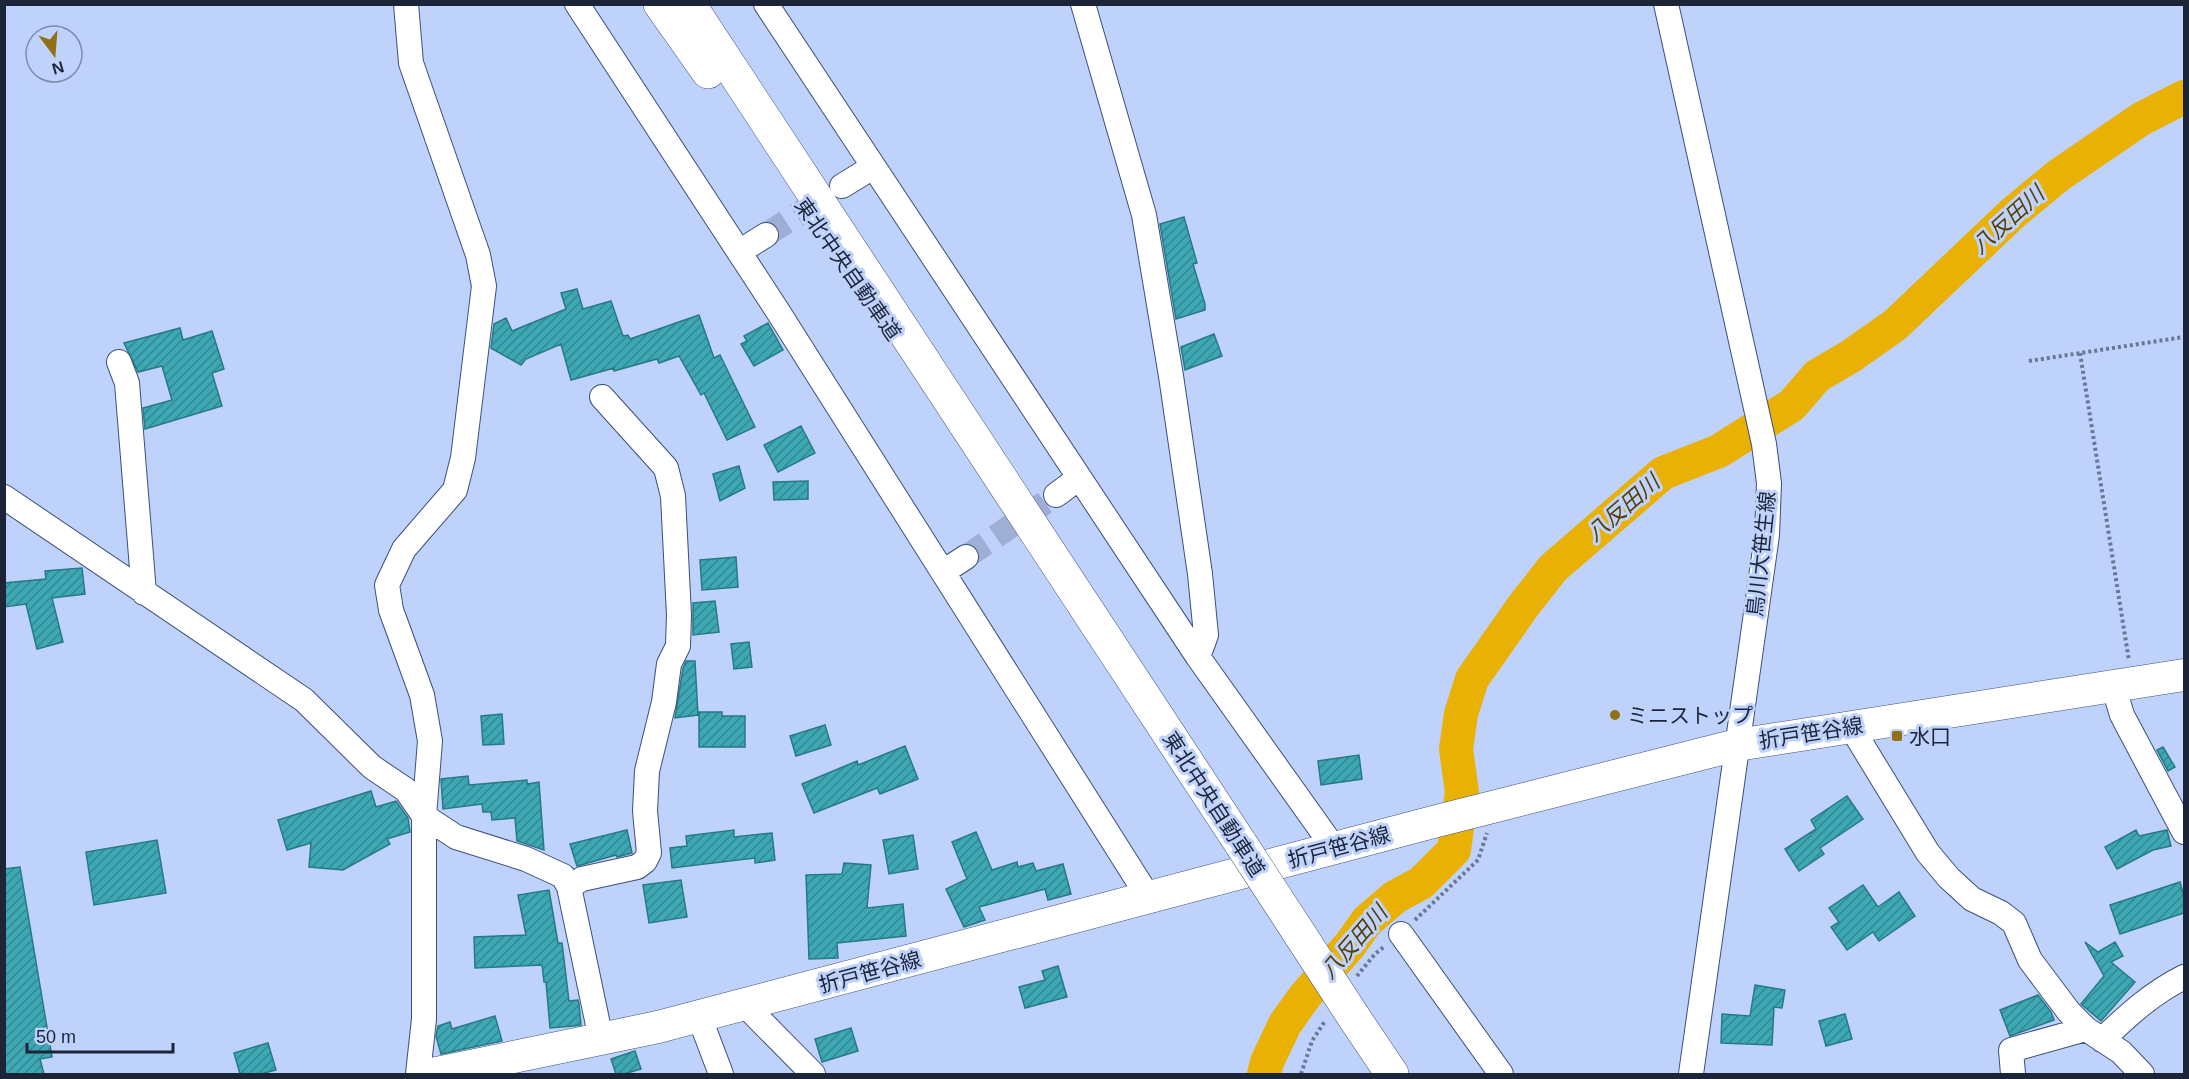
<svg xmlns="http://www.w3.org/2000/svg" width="2189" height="1079" font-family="Helvetica,'Noto Sans JP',sans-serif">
<defs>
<pattern id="building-hatch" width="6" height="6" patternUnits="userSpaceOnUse" patternTransform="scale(1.5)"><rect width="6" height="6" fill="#3da7b3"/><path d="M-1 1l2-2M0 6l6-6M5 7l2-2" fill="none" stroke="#328893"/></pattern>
</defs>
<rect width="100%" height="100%" fill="#bfd2fc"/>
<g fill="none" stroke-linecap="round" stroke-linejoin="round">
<!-- river -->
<path stroke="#e8b103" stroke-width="34" d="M1264 1074 1267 1062 1285 1024 1305 996 1350 945 1367 921 1395 897 1421 883 1454 850 1462 792 1456 749 1461 714 1472 679 1524 605 1553 568 1663 473 1719 451 1792 405 1817 376 1851 356 1895 325 2013 213 2059 175 2141 119 2184 97"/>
</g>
<!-- building -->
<path fill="url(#building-hatch)" stroke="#277a83" stroke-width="1.5" d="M1184 217 1197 263 1193 264 1205 304V310L1176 319 1160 224Z
M577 289 583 309 611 301 623 336 628 335 630 339 699 315 714 358 720 355 755 427 727 440 704 393 701 395 679 356 659 363 657 359 614 371V368L571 380 561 344 526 359 521 365 491 348 494 324 506 318 512 331 566 309 561 293Z
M768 323 783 350 754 366 741 344 747 341 744 336Z
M180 328 183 340 212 331 224 369 212 373 222 406 145 429 143 408 172 400 162 366 138 372 124 343Z
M1214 334 1222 356 1185 370 1181 347Z
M801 426 815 453 778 472 764 445Z
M739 466 745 488 720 501 713 474Z
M808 481V499L774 500 773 482Z
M736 557 738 587 702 590 700 560Z
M82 568 85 594 52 598 63 642 37 649 26 604 4 607V583L46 579 45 571Z
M715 601 719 632 693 635V603Z
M749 642 752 667 734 669 731 644Z
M686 661H695L698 715 675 718 683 668Z
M699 712H722V716H745V747H699Z
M502 714 504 744 483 745 481 716Z
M825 725 831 745 796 756 790 736Z
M905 746 918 779 880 794 877 788 814 813 802 784 857 761 858 765Z
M2163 747 2175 767 2168 771 2157 750Z
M1359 755 1362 779 1321 785 1318 761Z
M468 776 469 785 527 780V784L539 782 544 850 517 841 515 818 492 820 491 812H483L482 804 443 809 441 779Z
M371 791 376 807 396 801 408 818 410 832 387 839 390 844 343 870 309 867 311 843 287 850 278 820Z
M1847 796 1863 819 1820 848 1824 854 1799 871 1785 849 1816 829 1811 820Z
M627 830 632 853 617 857 616 855 577 866 570 844Z
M734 830V837L772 833 775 860 755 863V858L672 868 670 848 687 846 686 836Z
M2136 830 2139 836 2167 830 2171 846 2153 850 2117 869 2105 847Z
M976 832 992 870 1017 862 1018 867 1033 863 1036 871 1063 864 1071 894 1048 900 1045 889 979 907 985 920 964 927 946 889 967 879 952 842Z
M913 835 918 869 889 874 883 840Z
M157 840 166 893 94 905 86 852Z
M844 863 871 865 867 908 903 904 906 936 837 943 838 958 809 959 806 875 842 874Z
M20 867 52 1057 40 1059 44 1074H4V869Z
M681 880 687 917 649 923 643 885Z
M2180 882 2184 897V913L2120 934 2110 905Z
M1863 885 1878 907 1899 892 1915 916 1879 941 1873 932 1847 950 1831 927 1839 922 1829 908Z
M549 890 558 943H562L569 1001 578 1000 579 1004 581 1025 573 1026 550 1028 546 982H544L542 965 475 968 474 937 526 935 518 895Z
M2085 942 2098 952 2115 942 2123 956 2111 962 2135 982 2101 1021 2081 1004 2104 976Z
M1058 966 1067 997 1025 1008 1019 987 1045 980 1042 971Z
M1755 985 1785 990 1782 1008 1774 1007 1772 1045 1721 1043 1722 1014 1750 1016Z
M2038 995 2051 1012 2054 1020 2010 1036 2000 1010Z
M1845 1014 1852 1039 1826 1046 1819 1021Z
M495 1016 502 1041 441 1054 436 1036 438 1026 450 1022 452 1029Z
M851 1028 858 1051 822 1062 815 1039Z
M268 1043 276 1070 261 1074H240L234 1053Z
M635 1051 641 1069 624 1074H616L611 1059Z"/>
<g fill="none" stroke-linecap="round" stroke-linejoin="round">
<!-- minor-tunnel -->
<path stroke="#9eafd5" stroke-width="24" stroke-dasharray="24 12" stroke-linecap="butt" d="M766 235 832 192
M966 557 1056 495"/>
<!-- minor casing -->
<g stroke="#3c4f7b" stroke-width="26">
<path id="minor" d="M406 4 411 63 478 255 484 286 463 458 455 490 404 549 387 585 391 610 422 695 430 741 424 816V1019L418 1074
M577 4 777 310 1149 898
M766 4 1198 657 1334 848
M1083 4 1144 215 1171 376 1200 574 1206 635 1198 657
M1666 4 1764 444 1769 483 1767 535 1691 1074
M842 186 873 167
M739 252 766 235
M119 362 127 383 144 593
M1056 495 1079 478
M4 497 304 700 372 767 406 790 424 816 456 837 526 859 563 876 569 887 601 1039
M943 572 966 557
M2113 685 2122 715 2184 832
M1851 727 1928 853 1949 878 1972 899 2001 913 2014 923 2030 960 2069 1012 2086 1029 2121 1052 2142 1074
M569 887 582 879 637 867 645 861 649 853 645 811 647 771 664 702 669 664 678 646 679 615 673 496 666 468 602 397
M1401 934 1501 1074
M745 1005 813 1074
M699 1016 721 1074
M2102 1040C2128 1015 2152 993 2184 977
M2013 1074 2011 1050 2086 1029"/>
</g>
<!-- major casing -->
<g stroke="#3c4f7b" stroke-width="33">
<path id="major" d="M432 1074 658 1027 1437 821 1737 745 2184 675"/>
</g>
<!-- highway casing -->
<g stroke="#3c4f7b" stroke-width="34">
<path id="highway" d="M660 4 708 72
M689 4 1241 844
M1353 1016 1392 1074"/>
</g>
<!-- path -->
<path stroke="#6a7795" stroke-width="4" stroke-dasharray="3 3" stroke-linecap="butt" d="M2080 353 2129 661
M2029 361 2184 337
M1415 920 1478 860 1487 833
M1357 976 1375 954 1385 946
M1301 1074 1312 1041 1325 1021"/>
<!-- minor -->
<use href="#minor" stroke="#fff" stroke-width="24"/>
<!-- major -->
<use href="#major" stroke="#fff" stroke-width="32"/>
<!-- highway -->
<use href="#highway" stroke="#fff" stroke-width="33"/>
<!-- highway-bridge casing -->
<g stroke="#3c4f7b" stroke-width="34" stroke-linecap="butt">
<path id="highway-bridge" d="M1241 844 1353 1016"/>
</g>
<!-- highway-bridge -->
<use href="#highway-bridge" stroke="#fff" stroke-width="33"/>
</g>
<!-- markers -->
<g fill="#927017" stroke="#bfd2fc" stroke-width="2">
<circle cx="1615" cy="715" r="6"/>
<rect x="1891" y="730" width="12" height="12" rx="3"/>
</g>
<g text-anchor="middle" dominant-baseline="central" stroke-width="6" stroke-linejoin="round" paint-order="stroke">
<!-- street labels -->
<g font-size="21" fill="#1c2538" stroke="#bfd2fc">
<text transform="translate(848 269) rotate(55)">東北中央自動車道</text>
<text transform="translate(1761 554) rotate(-84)">鳥川大笹生線</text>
<text transform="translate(1811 733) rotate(-9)">折戸笹谷線</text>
<text transform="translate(1214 804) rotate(57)">東北中央自動車道</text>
<text transform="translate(1339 847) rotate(-15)">折戸笹谷線</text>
<text transform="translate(870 972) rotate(-15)">折戸笹谷線</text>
</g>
<!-- poi labels -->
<g font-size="21" fill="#1c2538" stroke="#bfd2fc" text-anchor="start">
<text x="1627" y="715">ミニストップ</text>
<text x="1909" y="736">水口</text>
</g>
<!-- water labels -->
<g font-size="22" font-style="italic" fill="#553f03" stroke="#bfd2fc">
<text transform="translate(2008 220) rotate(-42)">八反田川</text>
<text transform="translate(1623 508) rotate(-41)">八反田川</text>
<text transform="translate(1354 942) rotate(-49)">八反田川</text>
</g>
</g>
<!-- border -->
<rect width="2189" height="1079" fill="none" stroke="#1c2538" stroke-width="12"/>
<!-- north arrow -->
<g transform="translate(54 54) rotate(164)"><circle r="28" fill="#bfd2fc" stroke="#7e8dae" stroke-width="1.5"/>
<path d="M0-4.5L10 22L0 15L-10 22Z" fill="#927017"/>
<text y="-9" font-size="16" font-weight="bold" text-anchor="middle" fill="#1c2538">N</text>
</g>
<!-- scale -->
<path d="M27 1043v9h146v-9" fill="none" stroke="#1c2538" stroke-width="3"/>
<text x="36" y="1043" font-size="18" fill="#1c2538" stroke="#bfd2fc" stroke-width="4.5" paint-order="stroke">50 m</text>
</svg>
